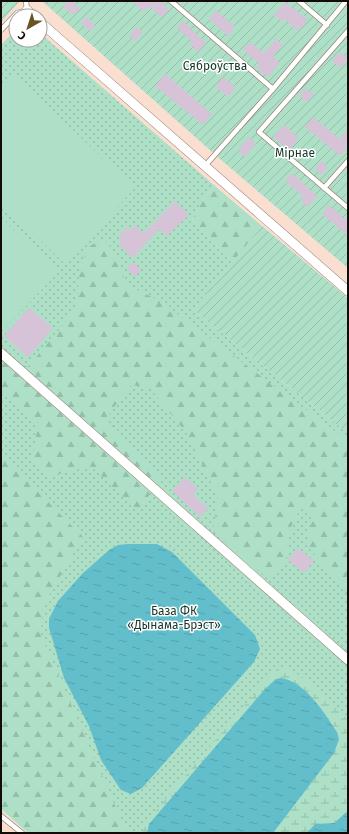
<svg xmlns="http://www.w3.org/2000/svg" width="349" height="834" font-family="'Fira Sans',sans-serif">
<defs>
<pattern id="grass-dots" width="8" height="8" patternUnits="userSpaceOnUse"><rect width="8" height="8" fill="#ade0c7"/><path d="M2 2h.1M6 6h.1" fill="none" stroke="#94bfa9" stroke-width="1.8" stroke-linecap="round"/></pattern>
<pattern id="forest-firs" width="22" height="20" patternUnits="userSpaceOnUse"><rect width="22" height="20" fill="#ade0c7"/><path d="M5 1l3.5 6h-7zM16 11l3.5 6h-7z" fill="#94bfa9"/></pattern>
<pattern id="wetland-marsh" width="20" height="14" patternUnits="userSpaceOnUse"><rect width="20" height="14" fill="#ade0c7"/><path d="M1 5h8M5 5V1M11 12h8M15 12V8" fill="none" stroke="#94bfa9"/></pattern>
<pattern id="garden-furrows" width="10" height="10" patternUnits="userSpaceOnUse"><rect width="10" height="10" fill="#ade0c7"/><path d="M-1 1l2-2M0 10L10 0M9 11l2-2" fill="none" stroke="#94bfa9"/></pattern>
<pattern id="water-ripples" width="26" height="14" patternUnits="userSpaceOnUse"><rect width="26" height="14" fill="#63becc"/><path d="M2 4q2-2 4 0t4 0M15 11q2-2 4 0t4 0" fill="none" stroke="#55a2ae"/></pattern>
</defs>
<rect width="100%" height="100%" fill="#fadfd1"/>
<!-- grass -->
<path fill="url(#grass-dots)" d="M16 29V40H40V33L215 186 203 199 192 220 232 263 193 310 348 433V833H37L1 802V45Z"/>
<!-- forest -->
<path fill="url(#forest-firs)" d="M215 186 262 226 232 263 192 220 203 199Z
M104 238 117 257 127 285 160 301 348 441V595L332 577 307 545 311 517 303 504 291 527 285 565 267 578 213 532 218 497 188 435 149 387 131 385 111 411 108 421 160 477 139 512 91 466 47 477 32 462 38 422 1 393V359L28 367 76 309 80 267 88 247Z
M1 455 83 537 43 606 41 635 120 817 132 833H28L1 809Z"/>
<!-- wetland -->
<path fill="url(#wetland-marsh)" d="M286 667 306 680 348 720V833H142L146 822 272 673 279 668Z"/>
<!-- garden -->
<path fill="url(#garden-furrows)" d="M1 1H20L1 22Z
M42 1H348V268L220 159Z
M262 226 348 298V433L193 310Z"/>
<!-- pitch -->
<path fill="#ade0c7" d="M14 75 135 188 65 264 1 204V89Z
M1 217 59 272 1 332Z"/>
<!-- water -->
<path fill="url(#water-ripples)" d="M128 544H157L172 552 255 635 260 649 254 662 142 788 131 794 121 790 101 760 89 726 64 678 49 628V619L58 601 82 574 109 550 118 545Z
M281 678C306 682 324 713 337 732L339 739 334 753 273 833H147L149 824 265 689 276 679Z
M348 811V831L345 833H307L315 824 334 823Z"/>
<!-- building -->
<path fill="#d6c3d7" d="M68 1H71L80 8 74 15 63 7Z
M131 1H160L169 9 162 17 149 6 144 12Z
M285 2 308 20 298 31 284 19 282 22 274 15Z
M216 10 235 27 228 36 209 19Z
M86 17 95 25 90 31 81 24Z
M183 21 206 43 198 52 189 44 192 41 177 28Z
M137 27 143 32 135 41 129 36Z
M276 39 283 45 273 57 280 63 268 77 256 68 260 64 243 50 250 42 264 53Z
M340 52 348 58 341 68 332 61Z
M165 74 212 114 203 125 155 86Z
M223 77 236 87 228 97 216 86Z
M306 88 314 95 307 102 299 96Z
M313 117 340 139 348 129V147L340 156 305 127Z
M284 125 299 138 289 150 273 137Z
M249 137 256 144 245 157 238 150Z
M321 161 328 168 322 175 315 169Z
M292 173 317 196 308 207 300 200 303 196 285 181Z
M175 201 189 215 167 236 159 229 133 258 118 244 122 240 118 236 127 227 130 230 135 225 144 233Z
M329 205 348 221V236L322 214Z
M133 262 141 270 135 277 127 269Z
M29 308 53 328 28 357 4 336Z
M185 477 198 489 193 495 208 508 200 517 172 491Z
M298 548 314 561 304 573 288 560Z"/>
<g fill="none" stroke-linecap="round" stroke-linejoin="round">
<!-- lane casing -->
<g stroke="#9b8376" stroke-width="6">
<path id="lane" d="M171 1 273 89
M299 1 327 25
M1 30 17 13 27 10 26 1
M348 31 259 132 348 208
M204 167 273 89 346 1
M324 188 348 161
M1 816 22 833"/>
</g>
<!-- street casing -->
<g stroke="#9b8376" stroke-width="10">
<path id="street" d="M27 10 34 16
M40 22 348 291
M1 353 348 660"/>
</g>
<!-- lane -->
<use href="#lane" stroke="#fff" stroke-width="4.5"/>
<!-- street -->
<use href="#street" stroke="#fff" stroke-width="9"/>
</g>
<g text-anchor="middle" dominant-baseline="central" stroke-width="3" stroke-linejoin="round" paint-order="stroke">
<!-- park labels -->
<g font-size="12" fill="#163729" stroke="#fff">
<text x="215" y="66">Сяброўства</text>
<text x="295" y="153">Мірнае</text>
<text x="174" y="611">База ФК<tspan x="174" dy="14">«Дынама-Брэст»</tspan></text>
</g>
</g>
<!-- border -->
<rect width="349" height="834" fill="none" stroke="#130b07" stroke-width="4"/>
<!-- north arrow -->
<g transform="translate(28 28) rotate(219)"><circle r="19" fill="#ffffff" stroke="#a19d9c"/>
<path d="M0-3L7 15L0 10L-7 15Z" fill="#6b5323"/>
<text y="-6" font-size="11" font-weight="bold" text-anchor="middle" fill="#130b07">С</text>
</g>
</svg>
